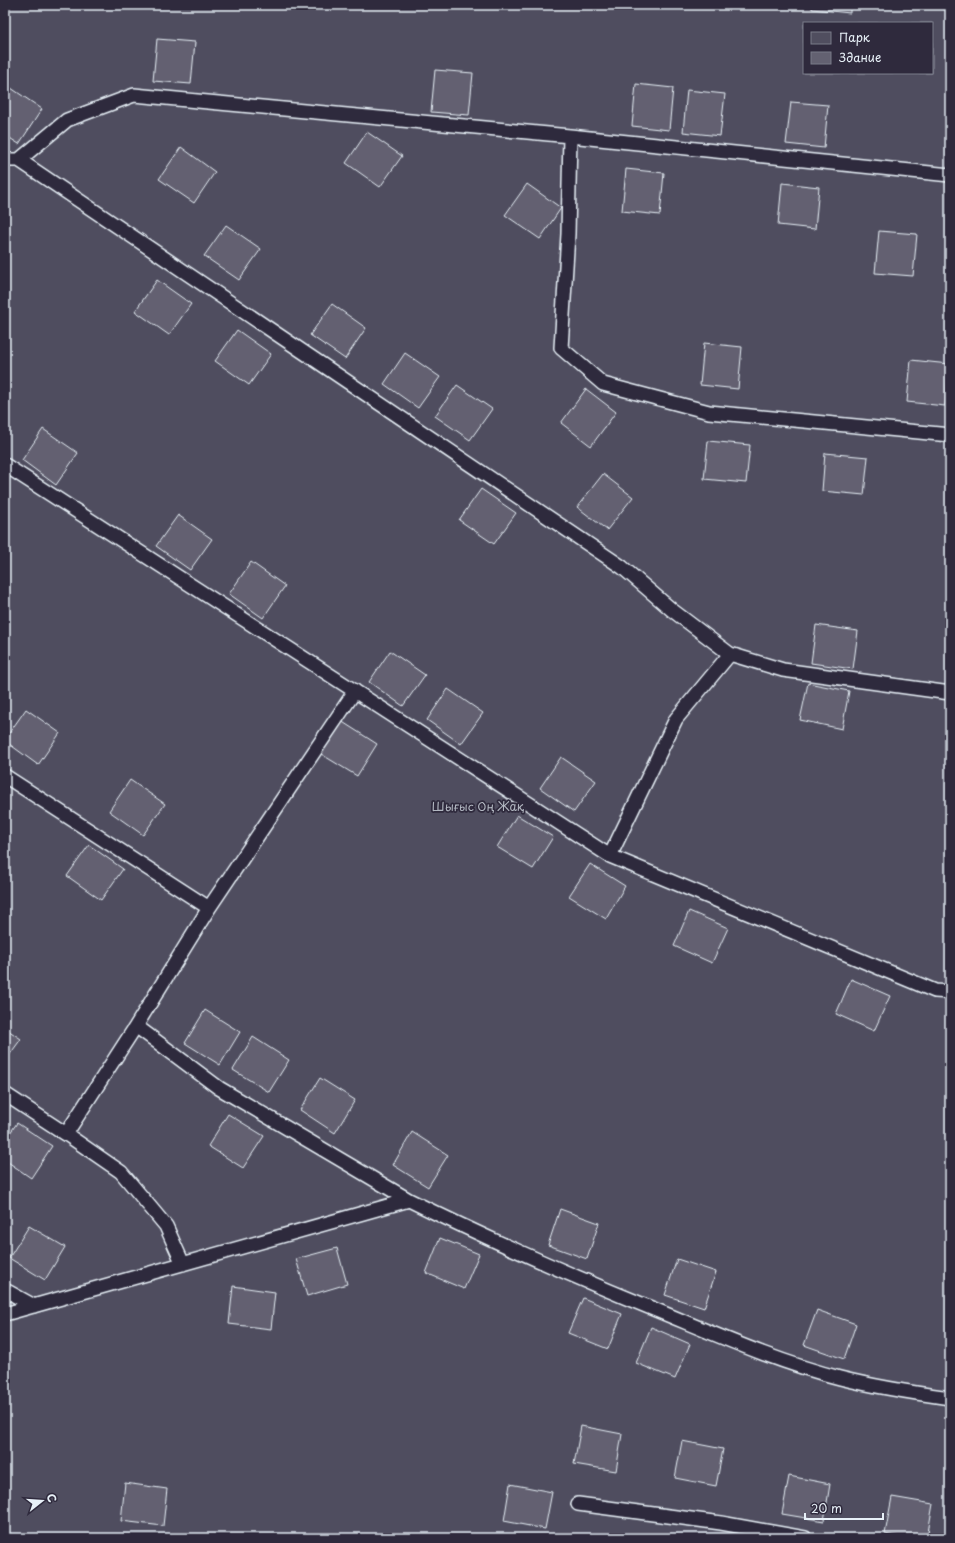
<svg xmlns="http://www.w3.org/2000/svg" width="955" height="1543" font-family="'Playpen Sans',sans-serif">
<rect width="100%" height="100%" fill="#3a3648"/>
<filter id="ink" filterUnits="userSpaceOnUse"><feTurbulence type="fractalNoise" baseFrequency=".025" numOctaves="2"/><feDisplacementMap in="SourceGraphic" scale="8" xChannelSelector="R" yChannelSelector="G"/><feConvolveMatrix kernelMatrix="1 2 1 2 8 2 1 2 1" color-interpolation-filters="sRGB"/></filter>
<g filter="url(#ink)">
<!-- green -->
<path fill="#504e5f" stroke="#9ca0ac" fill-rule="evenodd" d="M5 5H950V1538H5ZM804 23H932V73H804Z"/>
<!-- building -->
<path fill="#636171" stroke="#e8f1f8" d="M812 5H850V13L812 9Z
M157 39 195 42 191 84 153 81Z
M435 70 473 73 469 115 431 112Z
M636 84 673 88 669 130 632 126Z
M11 88 42 109 19 144 5 135V97Z
M687 90 725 94 720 136 683 132Z
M791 102 828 105 824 148 786 144Z
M367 132 402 156 380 187 346 163Z
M181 147 215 172 194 203 159 179Z
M626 169 664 173 660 215 622 211Z
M782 183 819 187 815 229 778 225Z
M527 184 561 208 540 239 505 215Z
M226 225 261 249 239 280 204 256Z
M879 231 917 234 913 276 875 273Z
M157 280 191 304 169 335 135 311Z
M332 304 366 328 345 359 310 335Z
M237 330 271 354 249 385 215 361Z
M704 343 742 347 738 389 700 385Z
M405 353 440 377 418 408 384 384Z
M911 360 949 364 945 406 907 402Z
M457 385 492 409 470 440 435 416Z
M586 389 616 412 591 446 561 423Z
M43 429 78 453 56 485 22 460Z
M708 441 750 445 746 483 704 479Z
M825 453 868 457 864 495 822 491Z
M603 474 633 497 607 530 577 507Z
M481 489 516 513 494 544 459 520Z
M178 515 212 539 190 570 156 546Z
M251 562 285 586 263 618 229 594Z
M816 625 858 631 853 669 811 663Z
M390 651 425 675 403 706 369 682Z
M808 683 849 691 842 729 800 720Z
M448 689 483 713 461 744 427 720Z
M26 709 60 733 38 765 5 741V739Z
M341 721 377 744 357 776 321 754Z
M561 757 596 781 574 812 540 788Z
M130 780 165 804 143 835 109 811Z
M517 815 553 837 533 869 497 847Z
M89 845 123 869 101 900 67 876Z
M590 864 625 886 606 919 569 896Z
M689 911 728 928 712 963 674 946Z
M851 979 890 996 874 1031 836 1014Z
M205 1010 240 1032 220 1065 185 1043Z
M5 1028 21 1039 5 1061Z
M253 1037 289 1060 269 1092 233 1070Z
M320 1078 355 1100 335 1133 300 1110Z
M228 1114 264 1136 243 1168 208 1146Z
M17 1123 52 1146 31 1178 5 1160V1140Z
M412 1132 448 1155 428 1187 393 1165Z
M560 1209 599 1223 587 1259 548 1245Z
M29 1226 65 1247 45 1280 9 1258Z
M440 1238 479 1254 464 1289 426 1273Z
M337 1248 347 1284 307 1296 296 1259Z
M677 1259 716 1272 704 1308 665 1295Z
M233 1286 275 1292 271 1329 229 1324Z
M583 1298 622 1314 608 1349 568 1333Z
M817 1310 856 1324 844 1359 804 1345Z
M651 1327 690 1344 675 1379 636 1363Z
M581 1426 622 1434 616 1471 574 1464Z
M682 1441 723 1449 716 1486 675 1478Z
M789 1476 830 1484 824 1521 782 1514Z
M125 1483 167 1489 163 1526 121 1521Z
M510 1484 552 1492 545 1529 504 1521Z
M892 1497 933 1504 927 1538H906L885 1534Z"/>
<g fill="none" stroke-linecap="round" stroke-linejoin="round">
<!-- service casing -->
<g stroke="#e8f1f8" stroke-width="16">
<path id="service" d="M570 136 568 234 561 348 603 384 709 412 950 435
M5 160H19L67 120 134 95 570 136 950 175
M19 160 622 567 672 610 730 654 783 670 950 693
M5 465 610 856 935 991 950 992
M355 691 209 908 136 1026 219 1088 409 1200
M5 776 209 908
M610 856 676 719 730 654
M136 1026 66 1134 121 1172 166 1226 183 1264
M5 1094 66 1134
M5 1290 34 1306
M5 1314 409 1200C490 1240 572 1276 656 1310 717 1335 777 1362 840 1378 876 1387 914 1393 950 1398
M578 1504 721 1523 805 1538"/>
</g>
<!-- service -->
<use href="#service" stroke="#2f2a3d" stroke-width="13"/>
</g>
</g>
<g text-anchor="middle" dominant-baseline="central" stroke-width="3.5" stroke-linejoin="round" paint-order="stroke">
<!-- park labels -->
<g font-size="12" fill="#b3b8c2" stroke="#2f2a3d">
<text x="478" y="806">Шығыс Оң Жақ</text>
</g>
</g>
<!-- margin -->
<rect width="955" height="1543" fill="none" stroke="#2f2a3d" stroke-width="20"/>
<rect x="10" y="10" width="935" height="1523" fill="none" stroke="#e8f1f8" stroke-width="1.5" filter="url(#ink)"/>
<!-- legend -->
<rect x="803" y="22" width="130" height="52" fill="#2f2a3d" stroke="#797a88"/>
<rect x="811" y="32" width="20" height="12" fill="#504e5f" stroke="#797a88"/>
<text x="839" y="42" font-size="12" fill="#e8f1f8">Парк</text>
<rect x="811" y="52" width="20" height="12" fill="#636171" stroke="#797a88"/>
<text x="839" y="62" font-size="12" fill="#e8f1f8">Здание</text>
<!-- north arrow -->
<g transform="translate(42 1501) rotate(73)" stroke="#2f2a3d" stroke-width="3" paint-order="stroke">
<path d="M0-3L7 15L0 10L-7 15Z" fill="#e8f1f8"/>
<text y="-6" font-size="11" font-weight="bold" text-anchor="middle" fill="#e8f1f8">С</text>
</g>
<!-- scale -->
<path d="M805 1513v6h78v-6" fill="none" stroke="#e8f1f8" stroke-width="2"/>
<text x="811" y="1513" font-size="12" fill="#e8f1f8" stroke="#2f2a3d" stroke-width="3" paint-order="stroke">20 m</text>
</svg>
